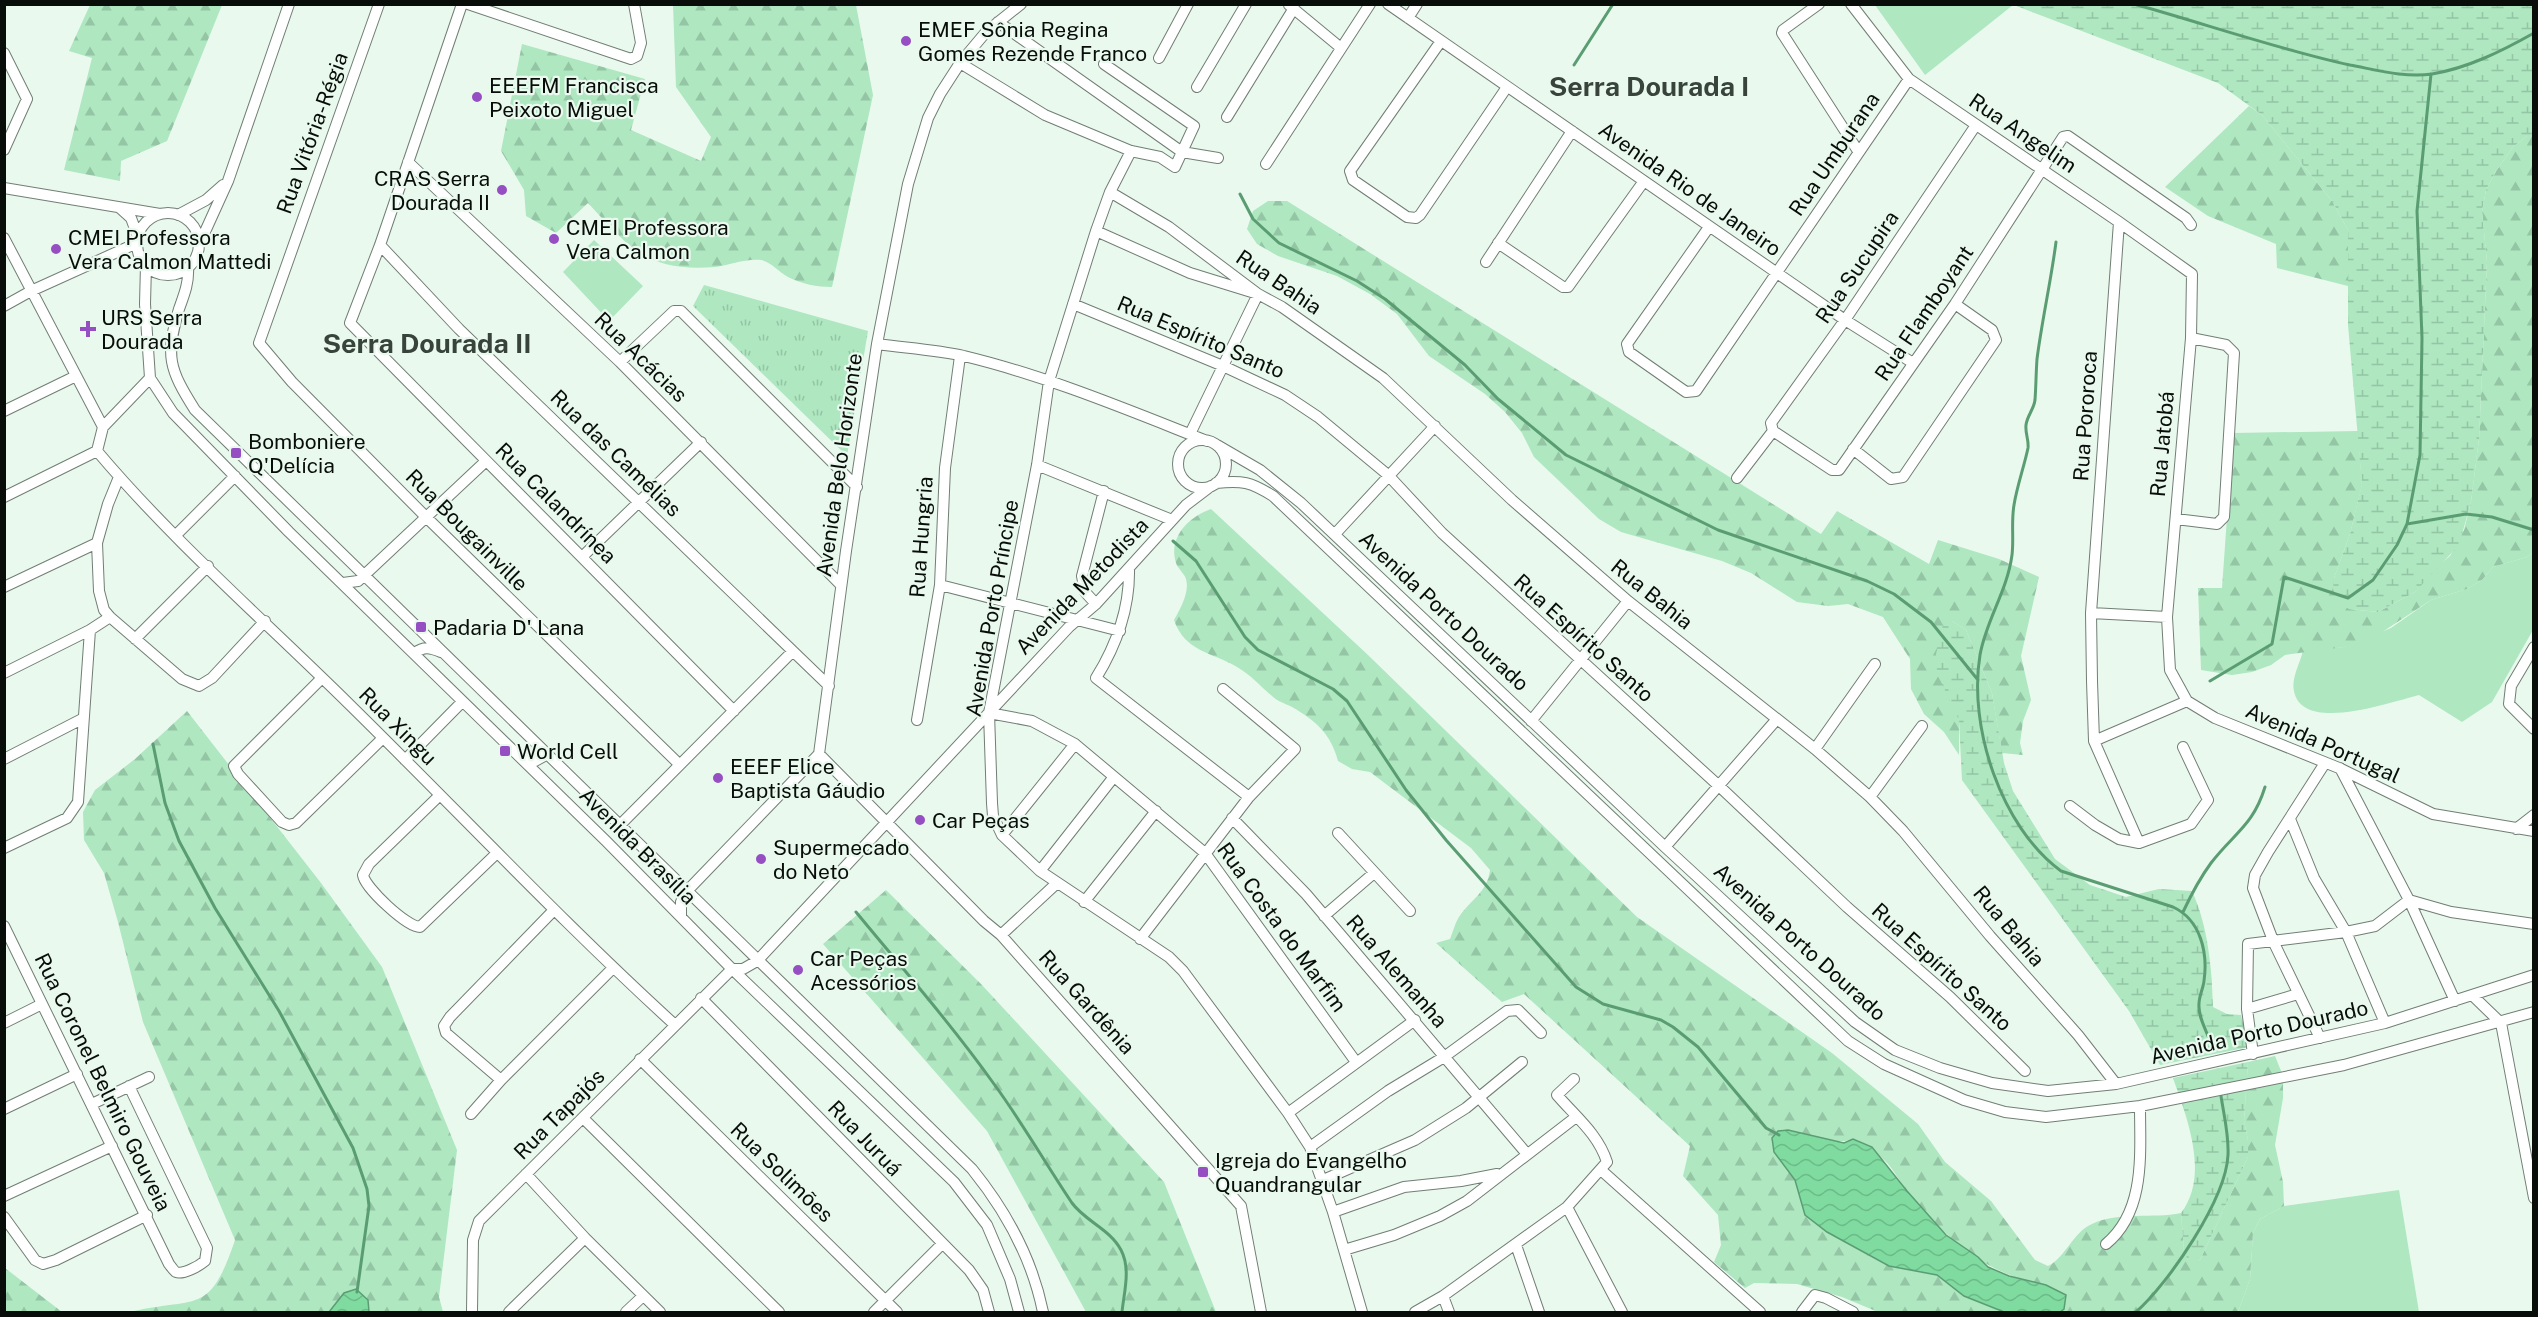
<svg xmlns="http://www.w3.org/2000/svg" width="2538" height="1317" font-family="'Public Sans',sans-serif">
<defs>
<pattern id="forest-firs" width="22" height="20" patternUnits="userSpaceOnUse" patternTransform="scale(1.5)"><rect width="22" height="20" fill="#aee7c0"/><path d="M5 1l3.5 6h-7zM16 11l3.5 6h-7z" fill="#94c5a4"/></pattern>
<pattern id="wetland-marsh" width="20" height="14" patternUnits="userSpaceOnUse" patternTransform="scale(1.5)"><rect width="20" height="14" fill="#aee7c0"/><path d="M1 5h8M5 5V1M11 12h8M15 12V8" fill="none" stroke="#94c5a4"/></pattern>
<pattern id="park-tufts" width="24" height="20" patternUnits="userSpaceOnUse" patternTransform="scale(1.5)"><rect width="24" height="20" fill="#aee7c0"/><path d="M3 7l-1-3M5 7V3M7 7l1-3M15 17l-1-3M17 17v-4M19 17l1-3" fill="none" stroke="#94c5a4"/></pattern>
<pattern id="water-waves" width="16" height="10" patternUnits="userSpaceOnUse" patternTransform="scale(1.5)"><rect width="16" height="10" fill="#7fdba0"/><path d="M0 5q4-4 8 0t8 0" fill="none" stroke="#6cbb88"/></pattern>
</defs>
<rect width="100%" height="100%" fill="#e9f9ee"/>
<!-- green -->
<path fill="#aee7c0" d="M1875 5H2013L1925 75Z
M594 240 643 286 609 321 563 272Z
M2533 553V630L2492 702 2462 722 2419 695C2391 702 2302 734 2294 691 2291 679 2300 663 2303 651L2344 647 2391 628 2431 600 2467 589 2482 580 2493 567 2527 557Z
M2399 1190 2419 1312H2238L2250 1279 2253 1233 2260 1219 2284 1206Z"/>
<!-- forest -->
<path fill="url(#forest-firs)" d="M90 5H222L167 141 121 161 120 181 64 170 92 58 69 51Z
M673 5H856L873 95 832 287C817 287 802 284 788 277 779 272 771 262 761 260 747 258 729 265 715 267 648 272 630 249 588 203L556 233 526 216 524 190 501 151 522 44 645 79 631 130 701 161 711 137 676 87Z
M2249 106 2262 115 2332 201 2348 230V286L2277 268 2276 244 2208 216 2165 187Z
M2527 136H2533V553L2527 557 2493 567 2482 580 2467 589 2431 600 2370 640 2344 647 2285 655 2271 665 2252 672 2232 675 2201 670 2198 588H2222L2233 433 2358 431 2362 485 2350 534 2334 578 2349 609 2378 612 2415 592 2434 569 2450 556 2464 530 2471 502 2479 439 2487 262 2482 211 2486 190 2496 171 2513 147Z
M1268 201H1287L1821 534 1837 511 1929 564 1938 540 1999 559 2039 577 2021 656 2031 700 2023 721 2020 743 2023 755 2002 753 1992 693 1966 630 1952 621 1955 708 1959 720V755L1944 732 1924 714 1911 689 1910 659 1883 617 1848 604 1828 606 1797 602 1751 573 1722 561 1621 532 1599 519 1534 457 1522 433 1505 412 1485 394 1429 356 1397 314 1370 294 1337 276 1278 256 1257 244 1247 229 1253 211Z
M1211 509 1368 655 1637 917 1832 1053 1918 1124 1945 1162 1991 1201 2035 1260 2048 1266C2066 1257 2073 1232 2092 1224 2119 1211 2152 1219 2181 1213L2184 1251 2190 1264 2200 1260 2248 1157V1140L2244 1121 2248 1062 2275 1056 2283 1076V1098L2275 1145 2283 1182 2284 1206 2260 1219 2253 1233 2250 1279 2238 1312H2060L2064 1309 2046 1285C1988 1276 1945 1238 1909 1193 1900 1183 1894 1169 1884 1160 1875 1152 1863 1146 1854 1139 1830 1148 1791 1124 1778 1131 1775 1133 1774 1136 1772 1138L1774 1152 1795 1180 1805 1215 1871 1257 1889 1266 1937 1275 1964 1296 2004 1312H1878L1842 1297 1797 1284 1754 1283 1745 1288 1714 1262 1721 1245 1718 1215 1683 1176 1690 1146 1524 994 1502 1002 1436 943 1450 939C1453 932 1455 923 1459 917 1471 899 1487 893 1490 870L1471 848 1370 772 1352 769 1338 761C1331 734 1316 721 1292 707 1286 704 1277 701 1272 696 1260 686 1251 675 1237 667 1212 652 1185 652 1174 620 1180 609 1190 592 1186 579 1184 573 1178 569 1176 563 1168 538 1188 517 1211 509Z
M187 711 321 883 382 967 457 1150 439 1297 443 1312H369L368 1300 334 1306 329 1312H130C198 1296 209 1317 235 1240L143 1022 118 922 104 873 84 840 83 812 95 790 135 759Z
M886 890 981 984 1164 1182 1216 1312H1086L987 1131 823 944Z
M4 1268H5L62 1312H5Z"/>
<!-- wetland -->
<path fill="url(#wetland-marsh)" d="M2014 5H2533V136H2527L2513 147 2496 171 2486 190 2482 211 2487 262 2479 439 2471 502 2459 545 2415 592 2378 612 2349 609 2337 601 2333 589 2334 578 2350 534 2362 484 2348 325V230L2332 201 2262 115 2218 83Z
M1952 621 1966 630 1992 693 2004 763 2013 791 2055 859 2090 885 2126 897 2159 889 2192 891C2208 926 2212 968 2213 1007L2227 1014 2241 1015 2249 1047 2160 1065 2129 1011 1962 780 1959 720 1937 673 1936 654 1943 625Z
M2248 1062 2244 1121 2248 1140V1157L2200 1260 2190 1265 2184 1251 2181 1213C2210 1175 2187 1118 2173 1078Z"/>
<!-- park -->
<path fill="url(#park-tufts)" d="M704 285 868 331 847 456 693 306Z"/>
<!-- water -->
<path fill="url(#water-waves)" stroke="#5b9d73" stroke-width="1.5" d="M1788 1130 1844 1143 1853 1139 1872 1147 1907 1191 1946 1235 1978 1257 1988 1267 2009 1276 2046 1285 2066 1295 2064 1309 2060 1312H2004L1964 1296 1937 1275 1889 1266 1827 1232 1805 1215 1795 1180 1774 1152 1772 1138 1778 1131Z
M356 1289 368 1300 369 1312H329L344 1293Z"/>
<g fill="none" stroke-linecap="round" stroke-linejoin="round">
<!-- stream -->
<path stroke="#5b9d73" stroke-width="3" d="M2134 4C2206 24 2277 49 2350 65 2377 70 2405 78 2432 74 2468 68 2502 51 2534 33
M1574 65 1613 4
M1240 194 1253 219 1279 243 1357 281 1385 299 1465 365 1498 399 1566 455 1718 530 1867 581 1894 594 1931 622 1978 680
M2056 242C2051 281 2042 320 2037 359 2036 373 2036 386 2035 400 2034 409 2027 416 2026 425 2025 433 2029 440 2028 448 2024 467 2017 486 2014 505 2011 522 2014 539 2012 555 2007 592 1986 620 1980 655 1968 727 2001 827 2061 871L2173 907C2201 920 2208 953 2204 981 2203 989 2199 996 2199 1004 2198 1015 2204 1026 2208 1036
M2407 524 2466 514 2492 517 2534 530
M1173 541 1196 561 1245 637 1258 650 1333 689 1347 701 1406 790 1446 840 1576 987 1603 1004 1661 1020 1673 1027 1698 1047 1766 1128 1779 1135
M2210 681 2272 644 2284 577 2348 598 2373 580 2397 545 2407 524 2420 455 2422 338 2417 211 2431 74
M153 744 165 803 179 841 215 908 279 1011 353 1148 367 1189 369 1206 357 1292
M856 912C903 969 951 1024 994 1084 1022 1122 1045 1163 1072 1203 1085 1221 1110 1229 1121 1250 1131 1269 1124 1292 1122 1312
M2183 912C2191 895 2200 878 2211 863 2234 833 2253 826 2265 787
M2136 1312C2169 1283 2226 1199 2228 1155 2229 1135 2224 1116 2221 1096"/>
<!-- minor casing -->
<g stroke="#717e75" stroke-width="12">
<path id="minor" d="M379 4 259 343 292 382 426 517 679 764
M462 4 380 245 350 323 734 711
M468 4 631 59 637 56 641 43 634 4
M1388 4 1845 320 1913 363
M1819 4 1783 30 1782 33 1858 151
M1851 4 1909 79 2119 222 2192 274 2191 338 2167 617 2170 670 2187 701 2215 718 2339 768 2433 814 2534 831
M1289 5 1341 48
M1408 18 1417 4
M998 22 1182 152 1218 158
M1441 41 1350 171 1353 180 1407 217 1416 218 1420 215 1507 87
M4 53 27 99 4 150
M1159 58 1188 4
M960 63 1045 115 1131 151 1160 157 1175 167 1194 126 1104 64
M1197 87 1246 4
M1227 117 1294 8
M1131 151 1110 192 1096 231 1049 381 1037 465 989 713 992 803 993 816 1002 835 1040 871 1169 957 1183 971 1288 1113 1310 1147 1333 1212 1362 1312
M408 162 620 362 841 585
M1266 164 1370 4
M4 188 160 214
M1110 192 1169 227 1258 294 1282 307 1383 378 1512 500 1628 601 1815 749 1870 797 1903 831 1990 936 2078 1035 2116 1084
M120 208 131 218 138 237
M137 244a31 31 0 1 1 62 0a31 31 0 1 1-62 0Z
M178 215 206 200 223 185
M2119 222 2091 613 2092 681 2094 741 2139 843
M1709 227 1627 344 1629 352 1686 392 1696 391 1909 79
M1096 231 1190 273 1258 294 1190 434
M4 238 103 427
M1498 243 1563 287H1568L1644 181
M199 245 228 181 289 4
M380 245 459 329 829 686
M1486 262 1572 131
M146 265 145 304 150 378 173 413 289 532 606 841 732 969 954 1182 987 1225 1010 1279 1019 1312
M188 268C189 283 184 295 179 309 165 356 169 369 195 410L972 1169C1006 1211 1032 1258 1043 1312
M1073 304 1223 366 1285 395 1318 417 1388 475 1442 533 1719 786 1847 907 1950 997 2025 1071
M4 306 31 291 137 243
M877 344C906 348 936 350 964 356 1047 376 1128 410 1207 441
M620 362 674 311H681L857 487
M4 411 76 376
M1773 431 1832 470H1839L1955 304 2063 137 2068 136 2186 218 2191 225
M1773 431 1771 423 1845 320 1976 125
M1178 464a24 24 0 1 1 48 0a24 24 0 1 1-48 0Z
M1217 445 1260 470 1301 503 1665 847 1855 1022 1895 1050 1940 1068 1992 1083 2048 1091 2116 1084 2385 1023 2534 975
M1853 449 1891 479 1903 477 1996 340 1992 330 1955 304
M97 451C172 540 266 622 349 704 458 811 562 922 675 1025
M97 451 103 427 150 378
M1037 465 1172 520
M119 477 108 504 97 543 99 591 104 610 110 617 182 679 199 686 212 678 265 621
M1737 478 1773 431
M1216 483C1242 480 1251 482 1273 496L1848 1041 1884 1064 1964 1100 2005 1112 2046 1117 2140 1106 2344 1065 2534 1012
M4 497 97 451
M2176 519 2217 524 2224 517 2234 353 2226 345 2191 338
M1335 534 1435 426
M176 535 235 476
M583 556 701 442
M1129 568C1130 608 1117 644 1096 678L1249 797
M343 583 358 581 486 461
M940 585 1120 631
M4 587 97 543
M1096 604 1085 592 1082 576 1104 491
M2091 613 2167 617
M135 639 208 566
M2534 647 2511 686 2509 704 2534 729
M415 653C424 646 430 648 441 652
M4 673 90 630 110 617
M322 678 234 766 238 774 282 822 289 825 296 823 383 738
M989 713 1032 721 1075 744 1205 853 1356 1062
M917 720 940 585 945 468 960 356
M1531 721 1628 601
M2094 741 2187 701
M1815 749 1875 664
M819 754 984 921 1001 935 1241 1206 1261 1312
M522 756 535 761 548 754
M4 759 82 719
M405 760 462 702
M2340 768 2409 900 2455 1001
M440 795 369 864 363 875C365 888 407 927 420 927L497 853
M1870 797 1922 726
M2070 806 2095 825 2119 839 2139 843 2191 824 2208 800 2183 747
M1232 818 1306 894 1527 1154
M2290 819 2314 878 2346 932 2385 1023
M620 825 792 652
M2516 829 2534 815
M1338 833 1410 911
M1002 835 1075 744
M1665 847 1777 719
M4 848 67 818 78 802 90 630
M1040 871 1113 778
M1084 902 1156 811
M681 916V902L686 892 819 754 846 551 877 344 908 184 928 118 940 94 960 63 986 32 1021 4
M1324 916 1374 873
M4 926 169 1264C170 1265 174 1271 176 1272 183 1275 199 1266 205 1261L207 1248 129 1086
M1001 935 1057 883
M1140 939 1249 797 1295 749 1223 689
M2472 995 2501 1023 2534 1198
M701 998 969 1270 983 1290 989 1312
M2247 1009 2298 994
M4 1023 42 1004
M2320 1038 2274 943 2253 888 2255 875 2268 852 2325 763
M2253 1054 2247 1009 2248 944 2346 932 2375 926 2409 900 2451 912 2534 924
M640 1059 897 1312
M501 1080 446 1033 444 1026 450 1017 554 910
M92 1104 149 1077
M4 1109 77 1074
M1288 1113 1415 1020
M471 1114 501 1080 613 968
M583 1118 779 1312
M1310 1147 1388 1091 1444 1057 1507 1011 1518 1010 1541 1033
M1601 1170 1760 1312
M526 1174 585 1238 660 1312
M1323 1180 1415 1140 1466 1108 1522 1062
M4 1196 112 1146
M1567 1207 1622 1312
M1333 1212 1404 1187 1461 1181 1497 1174
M4 1217 35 1260 43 1264 56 1260 147 1215
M2106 1244C2146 1211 2140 1153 2140 1106
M1516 1245 1539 1312
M1344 1250 1394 1235 1440 1216 1467 1201 1576 1117
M1443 1296 1449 1312
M472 1312 473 1240 479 1221 732 969H743L757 961 1069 627 1096 604 1186 505 1211 486
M509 1312 585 1238
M626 1312 643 1296
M874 1312 942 1244
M1415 1312 1443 1296 1567 1207 1607 1162C1598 1134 1576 1117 1557 1095L1574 1079
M1802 1312 1815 1295 1826 1298 1853 1312"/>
</g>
<!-- minor -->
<use href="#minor" stroke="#fff" stroke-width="10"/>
</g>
<!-- markers -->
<g fill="#964fc2" stroke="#e9f9ee" stroke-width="2">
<circle cx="906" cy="41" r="6"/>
<circle cx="477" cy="97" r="6"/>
<circle cx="502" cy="190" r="6"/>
<circle cx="554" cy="239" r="6"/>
<circle cx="56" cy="249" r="6"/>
<path d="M85 320h6v6h6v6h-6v6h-6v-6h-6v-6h6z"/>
<rect x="230" y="447" width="12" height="12" rx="3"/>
<rect x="415" y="621" width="12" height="12" rx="3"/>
<rect x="499" y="745" width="12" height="12" rx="3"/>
<circle cx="718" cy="778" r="6"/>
<circle cx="920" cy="820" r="6"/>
<circle cx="761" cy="859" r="6"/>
<circle cx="798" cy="970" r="6"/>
<rect x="1197" y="1166" width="12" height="12" rx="3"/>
</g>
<g text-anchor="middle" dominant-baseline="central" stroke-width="4.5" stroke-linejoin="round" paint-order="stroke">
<!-- poi labels -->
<g font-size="21" fill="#080d09" stroke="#e9f9ee" text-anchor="start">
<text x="918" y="29">EMEF Sônia Regina<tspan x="918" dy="24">Gomes Rezende Franco</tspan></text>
<text x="489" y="85">EEEFM Francisca<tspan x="489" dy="24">Peixoto Miguel</tspan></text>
<text x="490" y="178" text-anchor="end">CRAS Serra<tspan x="490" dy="24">Dourada II</tspan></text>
<text x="566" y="227">CMEI Professora<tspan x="566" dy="24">Vera Calmon</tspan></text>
<text x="68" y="237">CMEI Professora<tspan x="68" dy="24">Vera Calmon Mattedi</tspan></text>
<text x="101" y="317">URS Serra<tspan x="101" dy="24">Dourada</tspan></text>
<text x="248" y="441">Bomboniere<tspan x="248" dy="24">Q'Delícia</tspan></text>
<text x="433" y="627">Padaria D' Lana</text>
<text x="517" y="751">World Cell</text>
<text x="730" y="766">EEEF Elice<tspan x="730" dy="24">Baptista Gáudio</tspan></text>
<text x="932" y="820">Car Peças</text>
<text x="773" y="847">Supermecado<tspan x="773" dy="24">do Neto</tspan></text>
<text x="810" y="958">Car Peças<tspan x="810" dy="24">Acessórios</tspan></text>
<text x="1215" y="1160">Igreja do Evangelho<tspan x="1215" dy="24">Quandrangular</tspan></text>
</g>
<!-- street labels -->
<g font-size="21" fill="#080d09" stroke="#e9f9ee">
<text transform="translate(312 133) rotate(-70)">Rua Vitória-Régia</text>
<text transform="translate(2023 133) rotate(34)">Rua Angelim</text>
<text transform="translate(1834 154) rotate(-56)">Rua Umburana</text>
<text transform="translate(1690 189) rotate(35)">Avenida Rio de Janeiro</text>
<text transform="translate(1857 267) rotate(-56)">Rua Sucupira</text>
<text transform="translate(1279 282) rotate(34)">Rua Bahia</text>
<text transform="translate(1924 313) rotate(-56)">Rua Flamboyant</text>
<text transform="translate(1201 337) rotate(23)">Rua Espírito Santo</text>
<text transform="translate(641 357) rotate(44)">Rua Acácias</text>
<text transform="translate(2085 416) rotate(-86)">Rua Pororoca</text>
<text transform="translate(2162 444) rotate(-85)">Rua Jatobá</text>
<text transform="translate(616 453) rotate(44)">Rua das Camélias</text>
<text transform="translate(839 465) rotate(-82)">Avenida Belo Horizonte</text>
<text transform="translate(556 503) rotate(45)">Rua Calandrínea</text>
<text transform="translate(467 530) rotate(45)">Rua Bougainville</text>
<text transform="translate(921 537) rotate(-86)">Rua Hungria</text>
<text transform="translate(1082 586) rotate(-46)">Avenida Metodista</text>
<text transform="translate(1652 594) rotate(39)">Rua Bahia</text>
<text transform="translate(992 608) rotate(-80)">Avenida Porto Príncipe</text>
<text transform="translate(1444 611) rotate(43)">Avenida Porto Dourado</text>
<text transform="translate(1584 638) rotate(42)">Rua Espírito Santo</text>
<text transform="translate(398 726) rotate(45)">Rua Xingu</text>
<text transform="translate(2323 743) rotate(24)">Avenida Portugal</text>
<text transform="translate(638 846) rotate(45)">Avenida Brasília</text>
<text transform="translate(2009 926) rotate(50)">Rua Bahia</text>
<text transform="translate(1282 927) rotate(54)">Rua Costa do Marfim</text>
<text transform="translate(1800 942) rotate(42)">Avenida Porto Dourado</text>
<text transform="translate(1942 967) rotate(42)">Rua Espírito Santo</text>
<text transform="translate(1397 971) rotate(49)">Rua Alemanha</text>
<text transform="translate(1087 1002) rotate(48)">Rua Gardênia</text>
<text transform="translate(2259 1032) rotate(-13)">Avenida Porto Dourado</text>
<text transform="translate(103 1082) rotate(64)">Rua Coronel Belmiro Gouveia</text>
<text transform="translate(559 1114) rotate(-45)">Rua Tapajós</text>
<text transform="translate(865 1138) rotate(46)">Rua Juruá</text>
<text transform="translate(782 1172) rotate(44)">Rua Solimões</text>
</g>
<!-- district labels -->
<g font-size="27" font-weight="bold" fill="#38443b" stroke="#e9f9ee">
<text x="1649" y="86">Serra Dourada I</text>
<text x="427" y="343">Serra Dourada II</text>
</g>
</g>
<!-- border -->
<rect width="2538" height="1317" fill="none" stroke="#080d09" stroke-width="12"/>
</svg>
